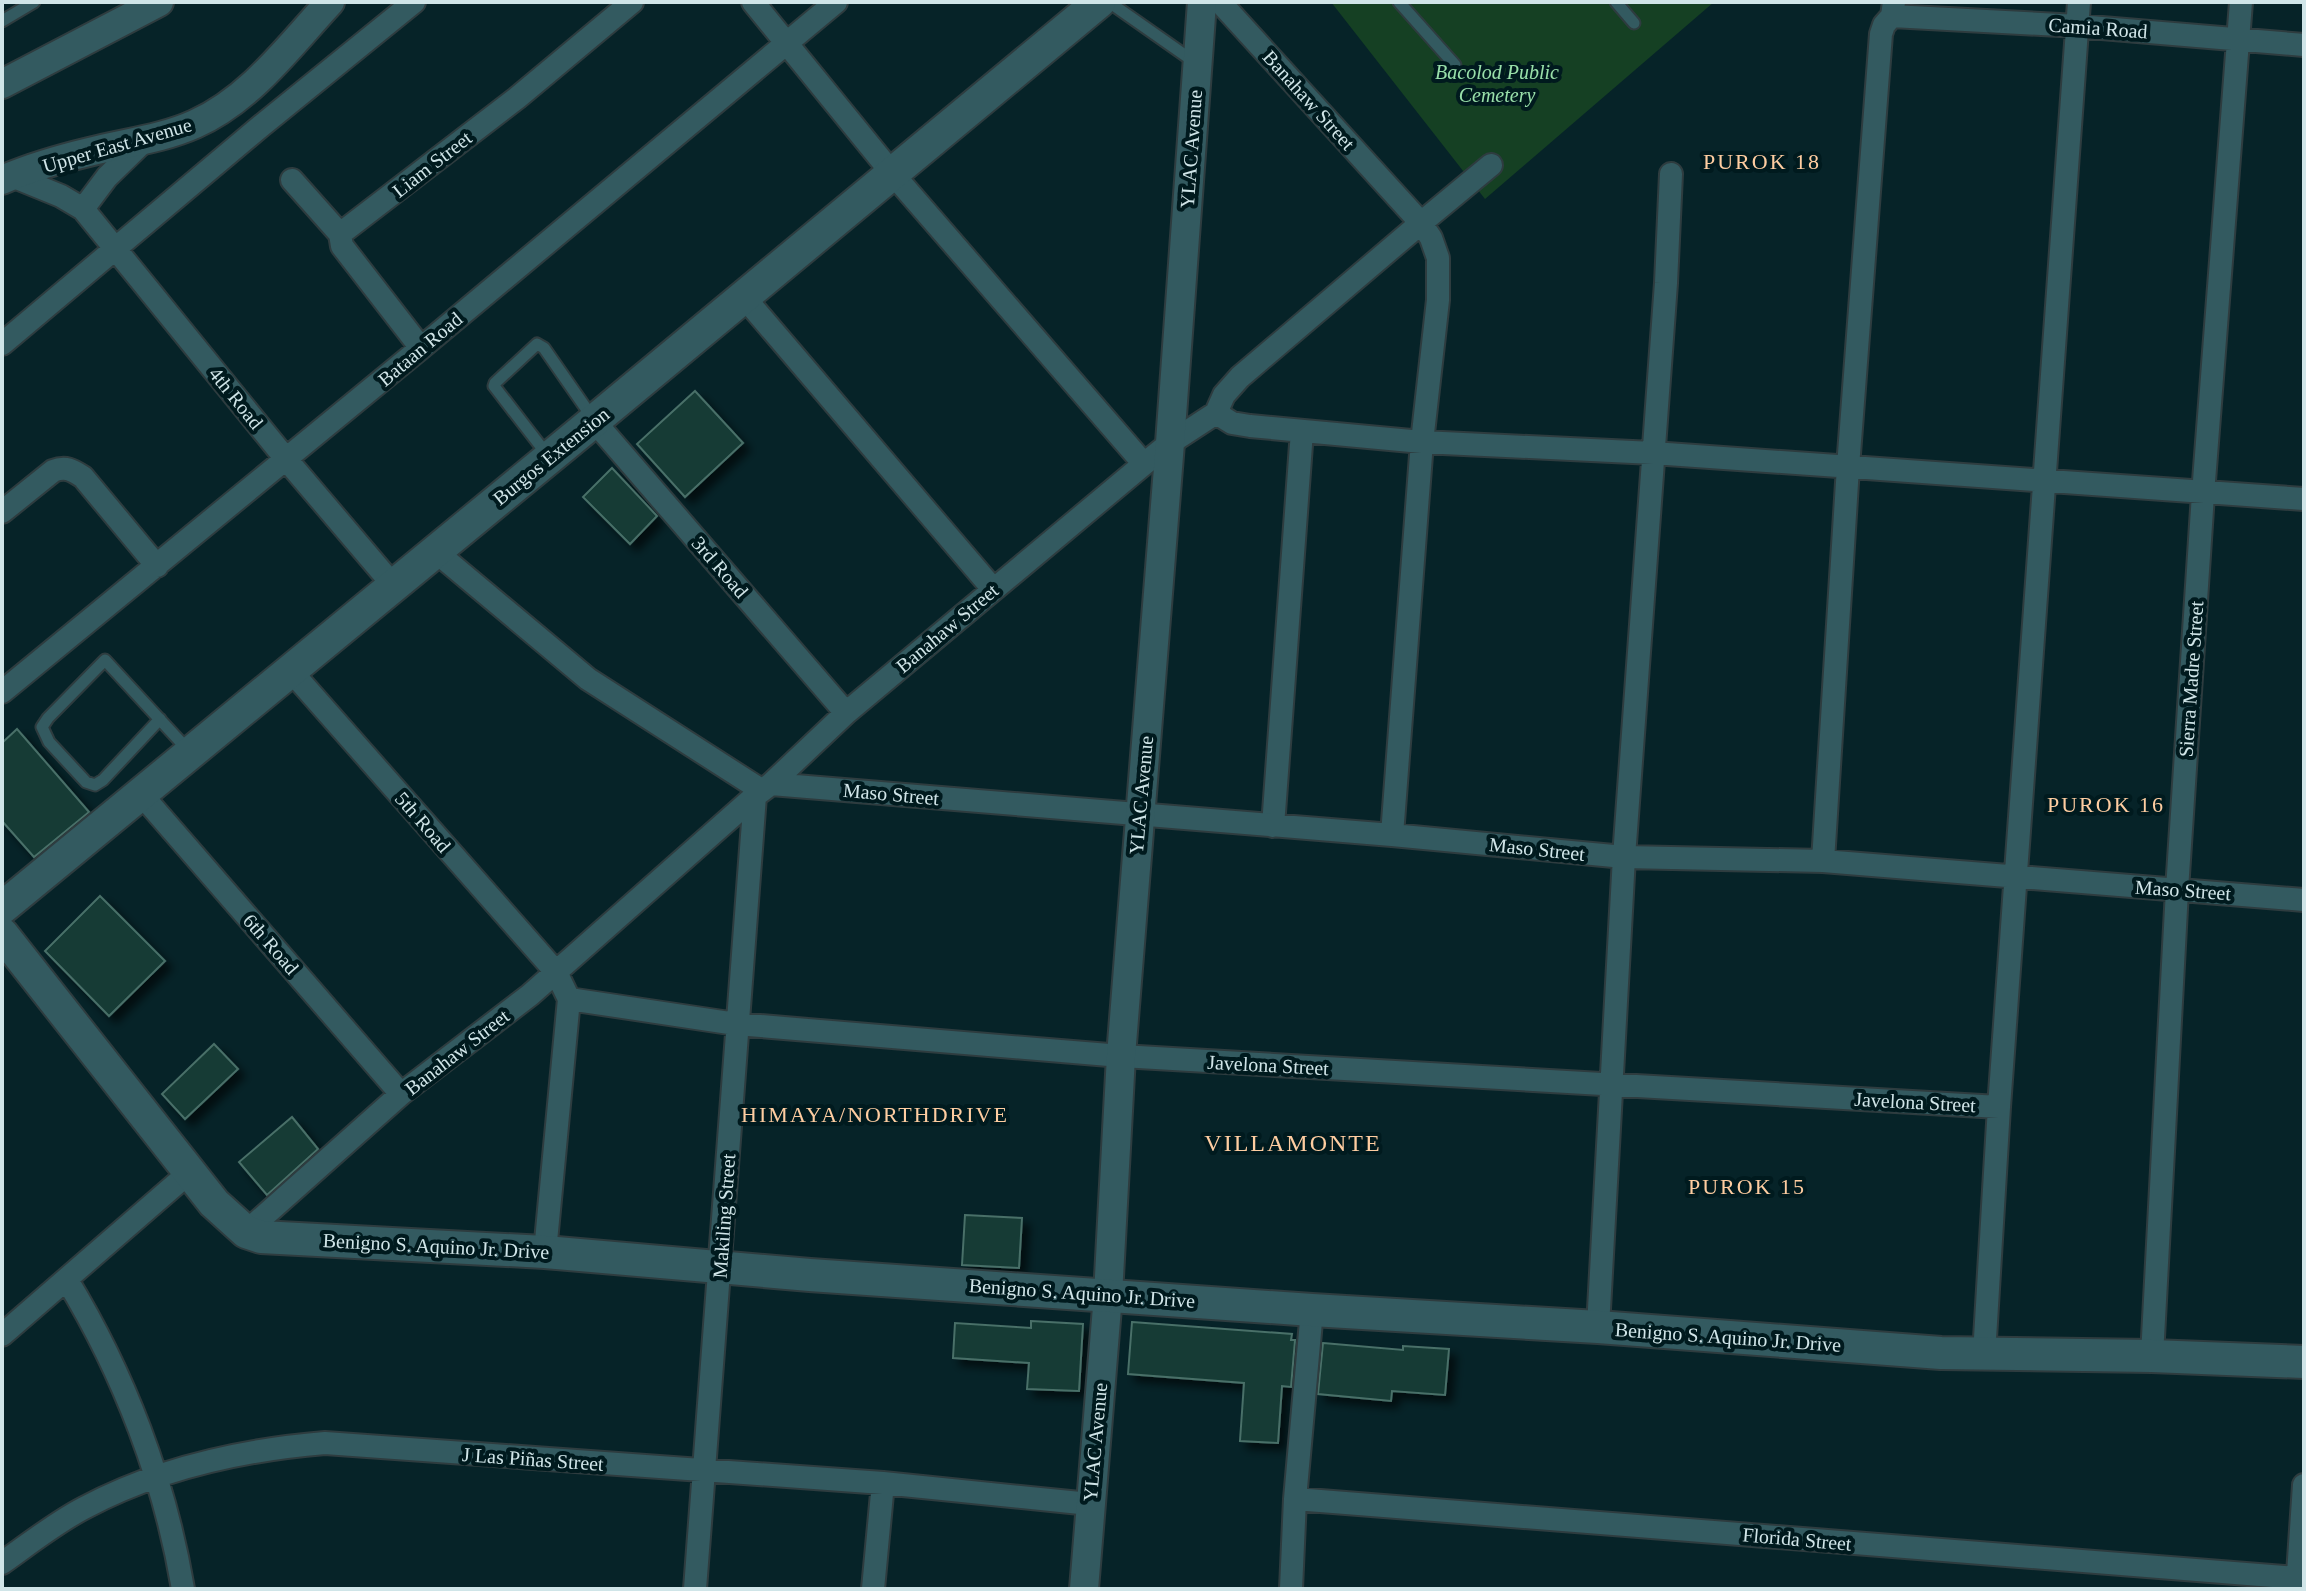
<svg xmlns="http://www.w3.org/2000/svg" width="2306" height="1591" font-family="Georgia,serif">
<defs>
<filter id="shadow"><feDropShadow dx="7" dy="7" stdDeviation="4" flood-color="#0009"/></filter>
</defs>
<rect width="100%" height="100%" fill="#062328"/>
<!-- green -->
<path fill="#154023" d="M1331 2H1714L1485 199Z"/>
<!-- building -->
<path fill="#143a34" stroke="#496f68" stroke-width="2" filter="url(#shadow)" d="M695 391 743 443 685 497 637 444Z
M612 468 657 516 630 544 583 497Z
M17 729 89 812 34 857 2 821V743Z
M100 896 165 961 109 1016 45 951Z
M214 1044 238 1069 185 1119 162 1094Z
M292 1117 318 1149 267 1195 239 1162Z
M965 1215 1022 1218 1019 1268 962 1265Z
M1031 1321 1083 1324 1079 1391 1027 1389 1029 1363 953 1358 955 1323 1031 1328Z
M1132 1322 1292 1334 1291 1340H1295L1291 1387 1282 1386 1278 1443 1240 1441 1244 1383 1128 1374Z
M1323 1343 1403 1350V1346L1449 1349 1445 1395 1392 1391 1391 1401 1318 1394Z"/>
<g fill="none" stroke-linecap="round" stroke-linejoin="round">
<!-- service casing -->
<g stroke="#2e3c3f" stroke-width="15">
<path id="service" d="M1109 2 1196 63
M1399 2 1455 65
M1616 2 1634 23
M2 21 34 2
M549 457 494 386 495 383 537 344 544 348 592 417
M160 719 103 780 95 785 86 782 49 742 42 727 48 718 105 660 188 750"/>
</g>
<!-- minor casing -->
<g stroke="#2e3c3f" stroke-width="26">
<path id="minor" d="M753 2 892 173 1144 464
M1892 16 2078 26 2304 45
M12 176 61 196 83 209 286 459 393 585
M292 180 340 234
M83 209 107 177 144 141
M744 297 993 589
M2 344 261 126 414 2
M421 348 342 246 340 234 517 98 632 2
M1216 413 1232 423 1250 426 1422 442 1653 453 2304 499
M594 421 846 713
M2 512 53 471C66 466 72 470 83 477L157 566
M435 551 588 679 761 790
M291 671 556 972 569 999 736 1024 1121 1056 1999 1107
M2 692 421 348 836 2
M771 784 1392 835 1624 857 1823 861 2304 900
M141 794 401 1094
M1273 826 1302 431
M1392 835 1422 442 1438 300V258L1431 238 1421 223 1491 165
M1823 861 1848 467 1881 34 1884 25 1892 16 1894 2
M246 1232 401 1094 530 995 755 796 771 784 846 713 1144 464 1170 443 1216 413 1224 395 1240 377 1421 223 1220 2
M545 1252 569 999
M67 1280C124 1374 165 1481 183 1589
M1598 1327 1624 857 1666 283 1671 174
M2 1335 191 1171
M1984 1355 1999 1107 2079 2
M2152 1356 2177 890 2203 494 2241 2
M1295 1499 2298 1578
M2 1563C29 1544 55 1523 84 1508 159 1468 241 1450 325 1443L883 1483 1090 1504
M695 1589C717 1325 733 1060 755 796
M873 1589 883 1483
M1291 1589 1295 1499 1312 1310
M2297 1589 2304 1485"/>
</g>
<!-- tertiary casing -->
<g stroke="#2e3c3f" stroke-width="32">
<path id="tertiary" d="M2 84 159 2
M2 180C29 168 60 159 89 152 124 143 162 139 195 124 251 99 290 45 330 2
M1084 1589 1108 1295 1121 1056 1170 443 1202 2"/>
</g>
<!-- secondary casing -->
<g stroke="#2e3c3f" stroke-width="36">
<path id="secondary" d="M2 908 594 421 1099 2
M2 934 214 1203 246 1232 261 1237 545 1252 810 1275 1312 1310 1598 1327 1941 1353 2152 1356 2304 1362"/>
</g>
<!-- service -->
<use href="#service" stroke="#335a60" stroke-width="11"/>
<!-- minor -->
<use href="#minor" stroke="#335a60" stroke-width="22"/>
<!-- tertiary -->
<use href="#tertiary" stroke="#335a60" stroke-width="28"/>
<!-- secondary -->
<use href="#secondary" stroke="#335a60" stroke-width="32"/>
</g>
<g text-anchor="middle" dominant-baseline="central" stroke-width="8" stroke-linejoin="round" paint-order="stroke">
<!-- street labels -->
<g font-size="20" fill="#d0e5e8" stroke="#001a1e">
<text transform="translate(2098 28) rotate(4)">Camia Road</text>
<text transform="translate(1309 100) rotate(48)">Banahaw Street</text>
<text transform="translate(117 145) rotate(-16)">Upper East Avenue</text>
<text transform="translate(1191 149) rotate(-86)">YLAC Avenue</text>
<text transform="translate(432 164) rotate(-38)">Liam Street</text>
<text transform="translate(420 349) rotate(-40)">Bataan Road</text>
<text transform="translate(236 398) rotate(51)">4th Road</text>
<text transform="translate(551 456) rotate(-39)">Burgos Extension</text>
<text transform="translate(720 567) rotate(49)">3rd Road</text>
<text transform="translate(947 628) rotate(-40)">Banahaw Street</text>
<text transform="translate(2191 679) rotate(-86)">Sierra Madre Street</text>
<text transform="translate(891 794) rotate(5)">Maso Street</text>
<text transform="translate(1141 795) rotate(-85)">YLAC Avenue</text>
<text transform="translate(423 822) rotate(49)">5th Road</text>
<text transform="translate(1537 849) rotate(6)">Maso Street</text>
<text transform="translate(2183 890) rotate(4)">Maso Street</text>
<text transform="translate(271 944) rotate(49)">6th Road</text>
<text transform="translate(457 1052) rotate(-38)">Banahaw Street</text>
<text transform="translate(1268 1065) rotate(3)">Javelona Street</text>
<text transform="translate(1915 1102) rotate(3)">Javelona Street</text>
<text transform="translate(724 1216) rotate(-86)">Makiling Street</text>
<text transform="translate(436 1246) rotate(3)">Benigno S. Aquino Jr. Drive</text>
<text transform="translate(1082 1293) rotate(4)">Benigno S. Aquino Jr. Drive</text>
<text transform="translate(1728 1337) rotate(4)">Benigno S. Aquino Jr. Drive</text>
<text transform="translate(1095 1442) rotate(-85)">YLAC Avenue</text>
<text transform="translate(533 1459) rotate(4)">J Las Piñas Street</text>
<text transform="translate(1797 1539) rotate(5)">Florida Street</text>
</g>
<!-- park labels -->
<g font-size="20" font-style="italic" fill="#99e0aa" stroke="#001a1e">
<text x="1497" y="72">Bacolod Public<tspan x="1497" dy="23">Cemetery</tspan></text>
</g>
<!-- neighbourhood labels -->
<g font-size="22" letter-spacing="2" fill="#fecda1" stroke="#001a1e">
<text x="1762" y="161">PUROK 18</text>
<text x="2106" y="804">PUROK 16</text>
<text x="875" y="1114">HIMAYA/NORTHDRIVE</text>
<text x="1747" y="1186">PUROK 15</text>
</g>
<!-- quarter labels -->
<g font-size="24" letter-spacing="2" fill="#fecda1" stroke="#001a1e">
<text x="1293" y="1143">VILLAMONTE</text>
</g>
</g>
<!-- border -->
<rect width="2306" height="1591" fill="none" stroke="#d0e5e8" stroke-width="8"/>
</svg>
